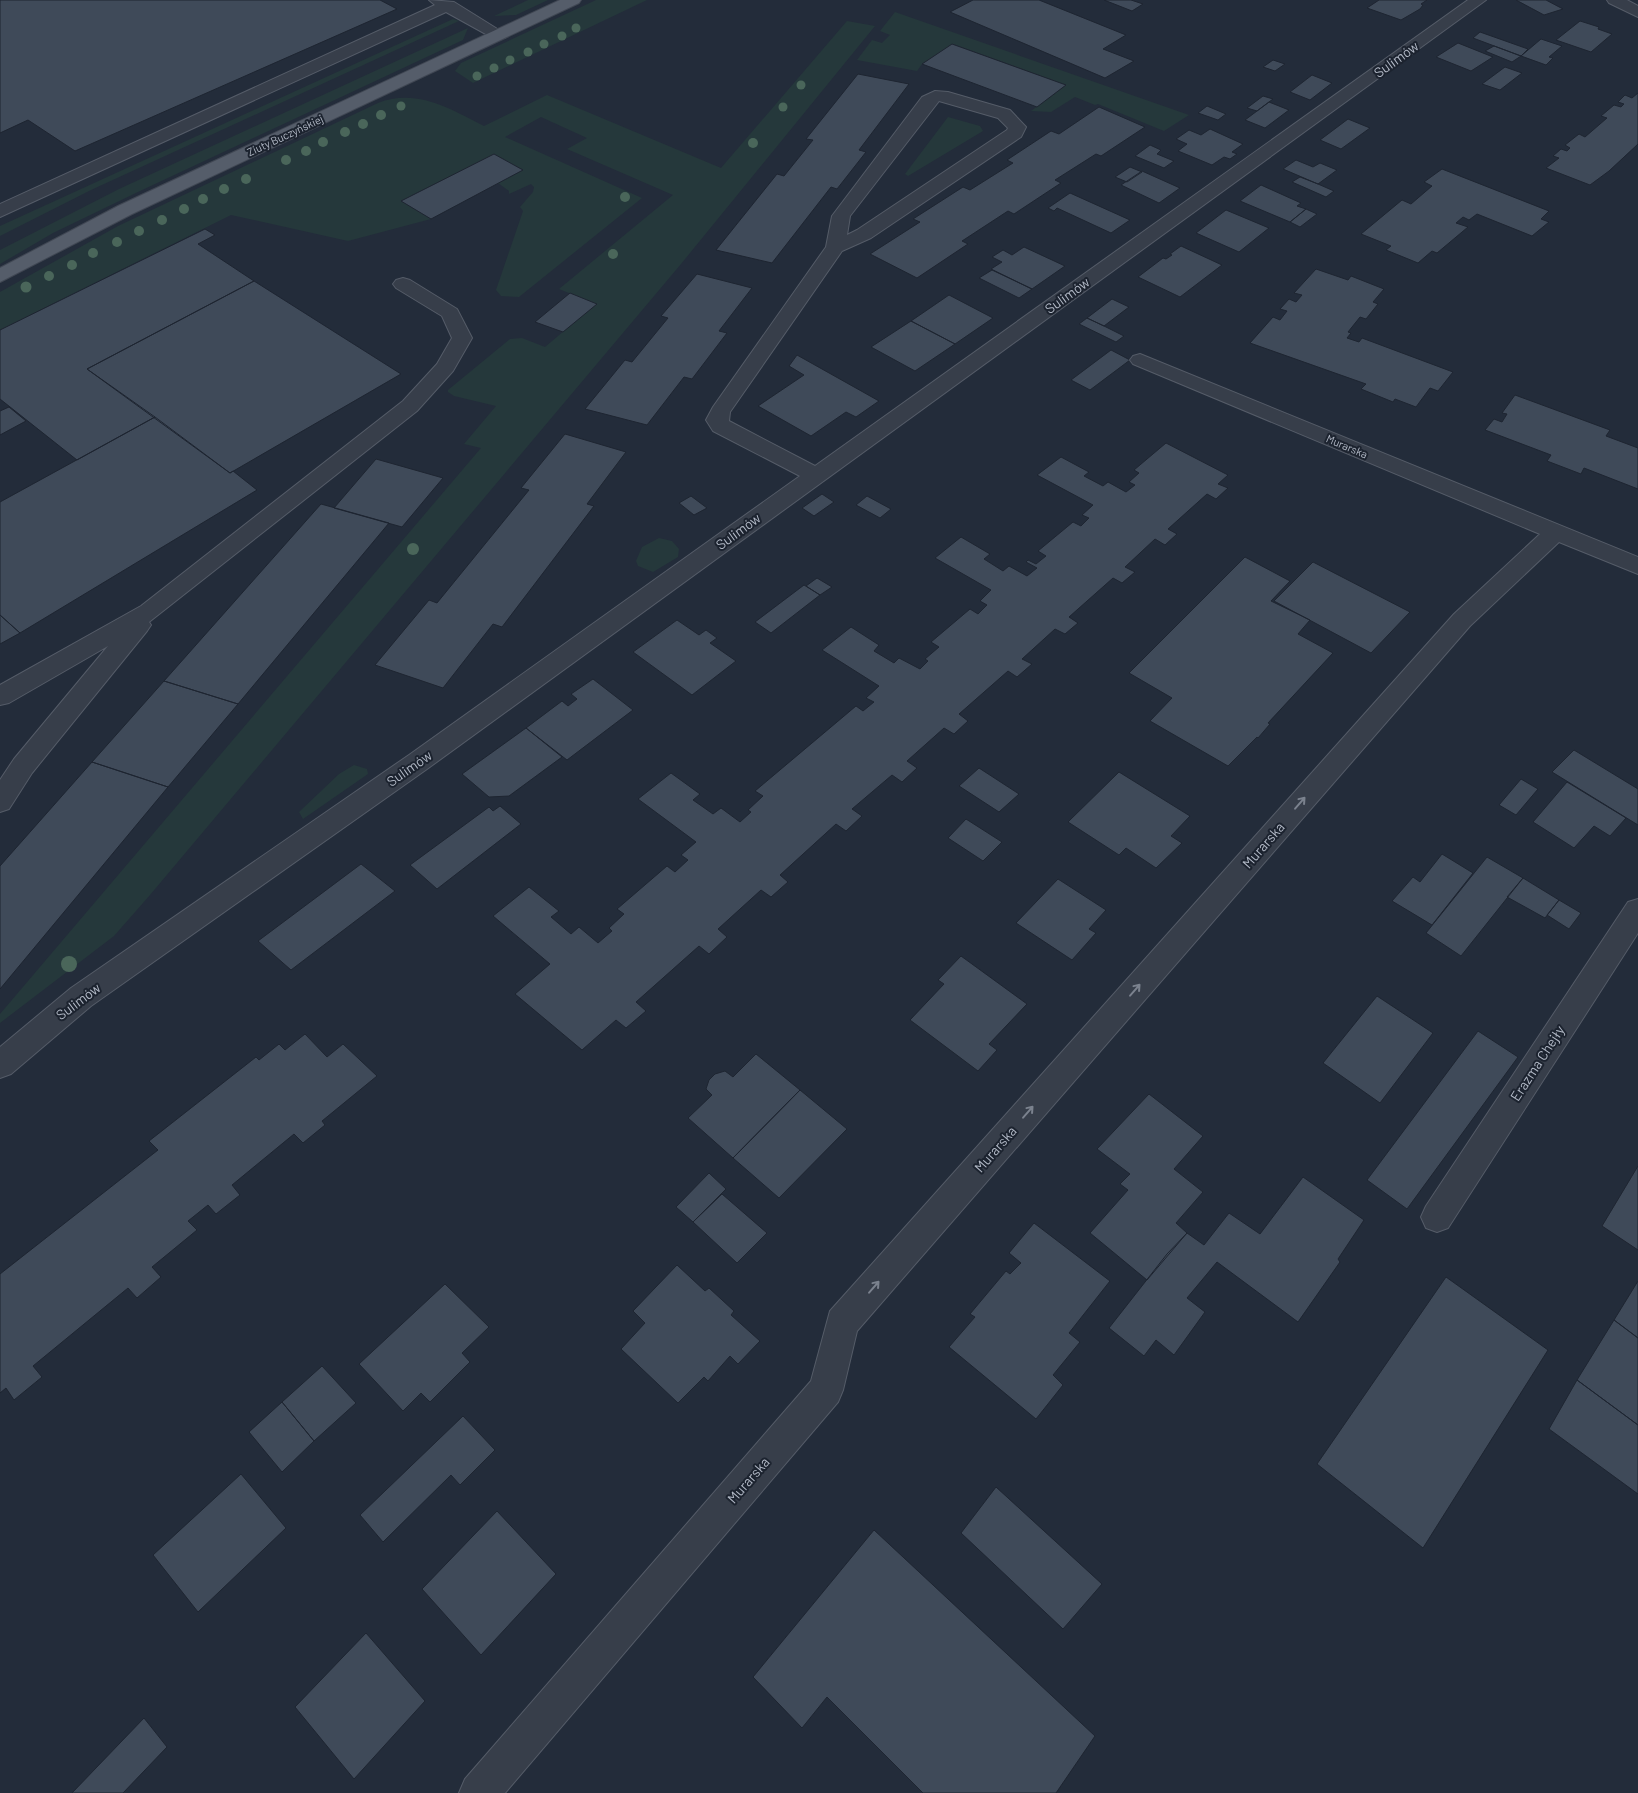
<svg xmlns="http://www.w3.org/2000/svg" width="1638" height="1793" font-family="Barlow,sans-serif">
<rect width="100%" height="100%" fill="#232c3a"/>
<!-- green -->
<path fill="#25383b" d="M528 0H548L516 15 494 16Z
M596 0H647L473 83 455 71 461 63Z
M895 12 1189 115 1164 131 1098 104 1095 105 1075 97 1051 112 1031 111 1066 85 953 44 922 64 917 71 857 60 872 40 882 43 890 35 880 31Z
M453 19 459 21 91 190 0 236V226Z
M847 21 875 26 681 264 150 895 114 936 0 1023V1014L481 448 464 444 496 406 454 396 448 392V390L510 339 522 338 545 347 596 304 559 289 673 195 567 149 587 138 541 117 505 137 642 198 519 297 501 296 496 290 523 211 520 207 533 192 534 187 531 184 509 194V191L498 183 523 170 494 154 401 201 431 219 348 241 231 215 0 330V292L118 226 378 103C417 88 450 109 484 126L547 95 721 168Z
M468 28 463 40 140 191 53 233 0 264V250L119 189Z
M948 117 980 126 983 131 908 176 905 174Z
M659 538 672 541 679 549 678 557 653 572 638 566 636 561 642 547Z
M354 765 367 769 368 774 303 819 299 812 339 774Z"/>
<!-- building -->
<path fill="#3f4a59" stroke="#1e2531" d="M0 0H380L397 9 75 151 28 120 0 133Z
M973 0H1039L1126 35 1103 49 1134 61 1105 78 950 12Z
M1104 0H1131L1143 4 1132 11Z
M1379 0H1427L1421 4 1423 5 1420 9 1401 20 1367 8Z
M1516 0H1546L1563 9 1544 15Z
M1580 21 1599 27 1598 29 1612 34 1591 52 1556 40Z
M1480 32 1528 49 1521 56 1473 38Z
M1541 39 1562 46 1549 57 1553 58 1546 65 1521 56Z
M1458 43 1493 57 1471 71 1436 57Z
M952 44 1066 85 1037 107 922 64Z
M1494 46 1521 56 1512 62 1485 51Z
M1273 60 1285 64 1275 71 1263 67Z
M1505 67 1522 73 1500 90 1482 84Z
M858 74 909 84 859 150 866 152 837 189 831 187 772 263 716 250 777 174 784 176 813 140 806 139Z
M1312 75 1332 83 1310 100 1290 92Z
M1638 93V144L1609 171 1590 185 1546 168 1559 158 1553 156 1561 149 1567 151 1570 148 1565 145 1579 134 1585 137 1607 118 1601 116 1614 105 1621 107 1624 104 1618 102 1625 95 1632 98Z
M1263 96 1273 99 1257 111 1247 108Z
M1269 102 1289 110 1265 128 1245 120Z
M1207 106 1226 114 1218 120 1198 113Z
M1099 107 1145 127 1101 156 1096 154 1055 180 1061 183 1014 214 1008 211 962 241 968 244 917 278 870 254 920 222 913 219 963 187 970 190 1013 163 1007 160 1051 131 1059 134Z
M1348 119 1370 128 1341 149 1320 140Z
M1210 129 1243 144 1232 152 1237 154 1230 159 1224 157 1212 165 1178 151 1187 144 1176 139 1189 130 1201 135Z
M1150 145 1161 150 1157 154 1174 161 1164 168 1135 156Z
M494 154 523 170 431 219 401 201Z
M1296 160 1313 167 1320 163 1337 170 1318 184 1283 169Z
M1130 167 1142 172 1127 182 1115 177Z
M1442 169 1549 211 1541 219 1549 222 1532 236 1477 214 1469 220 1463 217 1456 223 1468 227 1437 253 1432 251 1418 263 1386 250 1391 246 1361 234 1402 200 1411 204 1432 186 1424 182Z
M1142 171 1180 188 1159 203 1121 185Z
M1300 177 1318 184 1334 191 1326 197 1292 182Z
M1261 185 1301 203 1297 206 1306 209 1290 222 1240 201Z
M1070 193 1130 220 1111 233 1057 208 1054 211 1048 208Z
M1306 209 1317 214 1300 227 1290 222Z
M1226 210 1269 228 1239 252 1196 233Z
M205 229 215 235 198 244 254 281 87 369 155 417 77 460 0 399V330Z
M1181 246 1222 265 1180 297 1138 277 1163 258 1166 259 1172 255 1170 254Z
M1024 247 1065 266 1032 289 991 269 1002 262 992 257 1003 250 1012 255Z
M1316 269 1348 280 1351 276 1384 289 1373 302 1378 304 1366 319 1360 317 1348 332 1351 333 1347 338 1359 342 1362 338 1453 372 1438 391 1430 388 1416 407 1395 399 1393 402 1361 389 1366 384 1250 343 1273 317 1280 320 1287 311 1280 309 1289 299 1296 302 1302 295 1294 293Z
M992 270 1032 289 1019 298 979 278Z
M697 274 752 288 719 331 727 333 692 379 684 377 647 425 585 409 625 360 632 362 668 318 661 316Z
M254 281 401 374 230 473 87 369Z
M570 293 597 304 563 332 535 322Z
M949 295 993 318 955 344 911 321Z
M1112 299 1129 307 1104 326 1087 318Z
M1087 318 1104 326 1124 336 1116 342 1079 324Z
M911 321 955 344 915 371 871 347Z
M1111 350 1130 360 1090 390 1071 380Z
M797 355 863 392 879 401 856 417 846 412 811 436 758 406 804 375 789 366Z
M1515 395 1610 430 1606 436 1638 448V489L1584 468 1581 474 1547 461 1551 455 1485 430 1494 419 1502 422 1507 414 1502 413Z
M9 407 26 421 0 435V411Z
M155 417 230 473 233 471 257 490 20 633 0 615V502Z
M565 434 626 452 587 504 594 506 502 627 493 624 443 688 375 665 429 600 437 603 529 490 521 488Z
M1166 443 1228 475 1218 484 1228 488 1216 499 1207 494 1168 529 1177 534 1165 545 1155 539 1125 567 1135 572 1122 583 1113 578 1069 617 1078 623 1065 634 1055 629 1022 659 1032 664 1017 677 1008 671 959 714 968 721 954 734 944 728 907 761 917 768 902 782 892 775 852 809 862 816 846 831 836 824 780 875 788 882 771 897 761 890 718 929 727 937 709 954 699 946 636 1002 646 1011 626 1028 616 1020 582 1050 515 994 550 964 493 916 529 887 559 911 551 917 571 934 579 927 598 943 612 931 609 928 624 914 617 909 667 866 675 872 688 860 681 855 696 842 638 799 671 773 700 794 693 800 713 814 721 808 740 822 751 812 748 810 763 796 755 791 856 706 863 711 874 702 866 698 879 686 822 650 851 627 879 645 874 651 894 663 899 658 920 669 928 661 925 659 939 647 931 642 970 609 978 614 987 605 980 601 991 590 935 558 961 537 990 554 984 559 1003 571 1009 566 1027 576 1037 568 1026 562 1028 560 1036 564 1046 556 1038 551 1073 522 1081 526 1089 518 1082 515 1093 505 1037 475 1061 457 1089 472 1084 476 1103 486 1108 482 1126 492 1135 485 1129 482 1139 473 1134 470Z
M376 459 443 478 402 527 334 508Z
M822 494 834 502 814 516 802 508Z
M691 496 707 508 694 515 679 503Z
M867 496 891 509 880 518 856 505Z
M321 504 389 523 238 704 164 681Z
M1245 557 1290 581 1271 601 1310 620 1298 634 1333 653 1268 723 1270 724 1258 738 1257 737 1228 766 1150 721 1172 698 1129 673Z
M1313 562 1410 612 1371 653 1274 601Z
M817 578 832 587 820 595 806 586Z
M804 585 820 595 771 633 755 622Z
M0 615 20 633 0 644Z
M677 620 699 635 706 630 717 638 710 643 736 661 692 695 633 652Z
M593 679 633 710 567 760 526 728 562 701 568 706 577 699 571 694Z
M164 681 238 704 168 787 92 762Z
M526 728 562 757 509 796 489 797 462 774Z
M1574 750 1638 789V825L1552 772Z
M92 762 168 787 0 989V866Z
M979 768 1019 794 999 812 959 786Z
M1119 772 1190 816 1171 836 1182 843 1156 868 1126 848 1119 855 1068 822Z
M1521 779 1538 789 1516 815 1499 805Z
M1567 782 1626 818 1610 836 1594 826 1574 848 1533 822Z
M500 806 521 824 437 889 410 865 489 807 493 811Z
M966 819 1002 842 983 861 948 838Z
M1442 854 1473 873 1432 925 1392 901 1413 877 1420 882Z
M1487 857 1523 878 1461 956 1426 933Z
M361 864 395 891 291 970 258 941Z
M1523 878 1559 900 1545 918 1507 897Z
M1058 879 1106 910 1089 929 1096 933 1072 960 1016 923Z
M1559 900 1581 913 1569 929 1547 915Z
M961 956 1027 1004 989 1044 997 1050 978 1071 910 1020 944 984 938 980Z
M1377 996 1433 1033 1380 1103 1323 1063Z
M1478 1031 1518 1057 1407 1209 1367 1180Z
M305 1034 327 1057 343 1044 377 1076 322 1121 325 1125 303 1143 294 1134 232 1185 240 1195 216 1214 208 1205 188 1221 197 1230 152 1267 161 1277 137 1298 128 1288 33 1366 42 1377 14 1400 6 1388 0 1393V1274L158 1150 149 1141 256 1057 259 1060 279 1044 285 1050Z
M756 1054 800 1090 733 1158 688 1118 712 1095 706 1089 709 1080 715 1074 725 1071 733 1077Z
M800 1090 847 1129 779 1198 733 1158Z
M1149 1094 1203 1136 1174 1169 1203 1192 1176 1223 1187 1233 1147 1280 1090 1233 1128 1190 1120 1184 1130 1174 1097 1149Z
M1638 1166V1250L1602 1226Z
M709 1173 726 1189 693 1222 676 1207Z
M1303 1177 1364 1220 1338 1259 1340 1262 1298 1322 1217 1262 1187 1298 1205 1312 1174 1355 1156 1340 1144 1356 1109 1328 1167 1254 1187 1233 1204 1245 1229 1213 1260 1234Z
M722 1194 767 1233 737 1263 693 1222Z
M1034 1223 1110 1281 1069 1333 1080 1342 1053 1375 1063 1385 1036 1419 949 1347 975 1317 970 1314 1006 1271 1010 1274 1021 1263 1009 1253Z
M677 1265 705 1291 709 1288 734 1311 731 1315 760 1341 738 1364 730 1356 708 1381 704 1377 678 1403 621 1349 645 1323 633 1311Z
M1446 1277 1548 1350 1423 1548 1317 1464Z
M1638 1281V1338L1614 1320Z
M445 1284 489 1327 462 1353 470 1362 430 1402 421 1393 403 1411 359 1364Z
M1614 1320 1638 1338V1425L1577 1380Z
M322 1366 356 1403 314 1441 282 1402Z
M1577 1380 1638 1425V1494L1549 1429Z
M282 1402 314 1441 282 1472 249 1432Z
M463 1416 495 1450 460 1485 451 1475 383 1542 360 1515Z
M241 1474 286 1528 198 1612 153 1555Z
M996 1487 1102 1584 1063 1629 961 1533Z
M497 1511 556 1574 481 1655 422 1589Z
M874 1530 1095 1736 1056 1793H923L827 1697 802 1728 753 1677Z
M366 1633 425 1701 354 1779 295 1707Z
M144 1718 167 1747 123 1793H72Z"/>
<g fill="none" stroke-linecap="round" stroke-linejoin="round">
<!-- minor casing -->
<g stroke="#555c68" stroke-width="2">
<path id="minor" d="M429 0 454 2 507 35 505 38H493L446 12 0 217V204L435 5Z
M1468 0H1486L427 769 91 1006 11 1074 0 1078V1047L71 988 409 755 800 476 713 431 706 420 713 407 826 247 832 216 922 97 935 91 948 92 1010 110 1026 127 1021 137 871 238 842 251 730 412 729 421 815 466ZM939 101 998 118 1008 128 1007 130 857 230 847 235 850 216Z
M1607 0H1627L1638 6V17L1609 3Z
M403 278 410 280 457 309 472 338 453 371 417 411 149 622 151 625 147 631 32 773 9 809 0 812V780L14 759 108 646 9 703 0 705V685L141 606 403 401 437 364 452 338 442 316 396 288 393 284 396 280Z
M1140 354 1638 557V574L1559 542 1470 626 857 1331 843 1390 838 1402 505 1793H459L465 1779 811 1381 830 1311 1454 614 1540 534 1133 364 1130 360 1133 356Z
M1638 899V933L1448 1228 1437 1232 1426 1228 1421 1217 1426 1206 1628 902Z"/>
</g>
<!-- major casing -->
<g stroke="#404753" stroke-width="2">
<path id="major" d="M560 0H581L579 3 132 214 0 282V268L118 206Z"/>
</g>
<!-- minor -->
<use href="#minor" fill="#373e4a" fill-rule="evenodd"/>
<!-- major -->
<use href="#major" fill="#555d6a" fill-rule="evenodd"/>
</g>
<!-- trees -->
<g fill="#4a665a">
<circle cx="576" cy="28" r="4.5"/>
<circle cx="562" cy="36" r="4.5"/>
<circle cx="544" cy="44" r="4.5"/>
<circle cx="528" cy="52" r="4.5"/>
<circle cx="510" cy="60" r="4.5"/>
<circle cx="494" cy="68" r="4.5"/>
<circle cx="477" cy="76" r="4.5"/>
<circle cx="801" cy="85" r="4.5"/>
<circle cx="401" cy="106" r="4.5"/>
<circle cx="783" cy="107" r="4.5"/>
<circle cx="381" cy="115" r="5"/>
<circle cx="363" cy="124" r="5"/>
<circle cx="345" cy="132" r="5"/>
<circle cx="323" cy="142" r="5"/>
<circle cx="753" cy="143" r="5"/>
<circle cx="306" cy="151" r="5"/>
<circle cx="286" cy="160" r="5"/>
<circle cx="246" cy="179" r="5"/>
<circle cx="224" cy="189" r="5"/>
<circle cx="625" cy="197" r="5"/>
<circle cx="203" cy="199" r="5"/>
<circle cx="184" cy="209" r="5"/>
<circle cx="162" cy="220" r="5"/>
<circle cx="139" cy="231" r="5"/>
<circle cx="117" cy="242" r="5"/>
<circle cx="93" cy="253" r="5"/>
<circle cx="613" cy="254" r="5"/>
<circle cx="72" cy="265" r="5"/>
<circle cx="49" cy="276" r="5"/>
<circle cx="26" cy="287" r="5.5"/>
<circle cx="413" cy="549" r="6"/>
<circle cx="69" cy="964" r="8"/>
</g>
<!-- one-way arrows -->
<defs><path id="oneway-shaft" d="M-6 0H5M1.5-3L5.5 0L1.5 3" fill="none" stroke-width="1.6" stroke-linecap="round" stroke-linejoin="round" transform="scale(1.25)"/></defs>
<g stroke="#7b828e">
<use href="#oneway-shaft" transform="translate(1300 803) rotate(-49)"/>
<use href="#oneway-shaft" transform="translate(1135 990) rotate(-49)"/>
<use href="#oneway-shaft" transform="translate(1028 1112) rotate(-49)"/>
<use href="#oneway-shaft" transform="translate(874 1287) rotate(-49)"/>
</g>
<g text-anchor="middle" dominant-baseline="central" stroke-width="4" stroke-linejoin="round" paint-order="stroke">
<!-- far-street labels -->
<g font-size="11" fill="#b2b9c6" stroke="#1c232f">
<text transform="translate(285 135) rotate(-25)">Ziuty Buczyńskiej</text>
<text transform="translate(1347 446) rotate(23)">Murarska</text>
</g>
<!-- street labels -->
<g font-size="14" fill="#b2b9c6" stroke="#1c232f">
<text transform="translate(1396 59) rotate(-36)">Sulimów</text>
<text transform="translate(1067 295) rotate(-36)">Sulimów</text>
<text transform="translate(738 531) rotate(-36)">Sulimów</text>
<text transform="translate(409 768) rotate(-35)">Sulimów</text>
<text transform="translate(1263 845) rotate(-49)">Murarska</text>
<text transform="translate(78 1001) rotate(-37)">Sulimów</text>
<text transform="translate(1537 1063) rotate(-57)">Erazma Chejły</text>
<text transform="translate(995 1149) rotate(-49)">Murarska</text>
<text transform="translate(748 1480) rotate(-49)">Murarska</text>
</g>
</g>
</svg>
